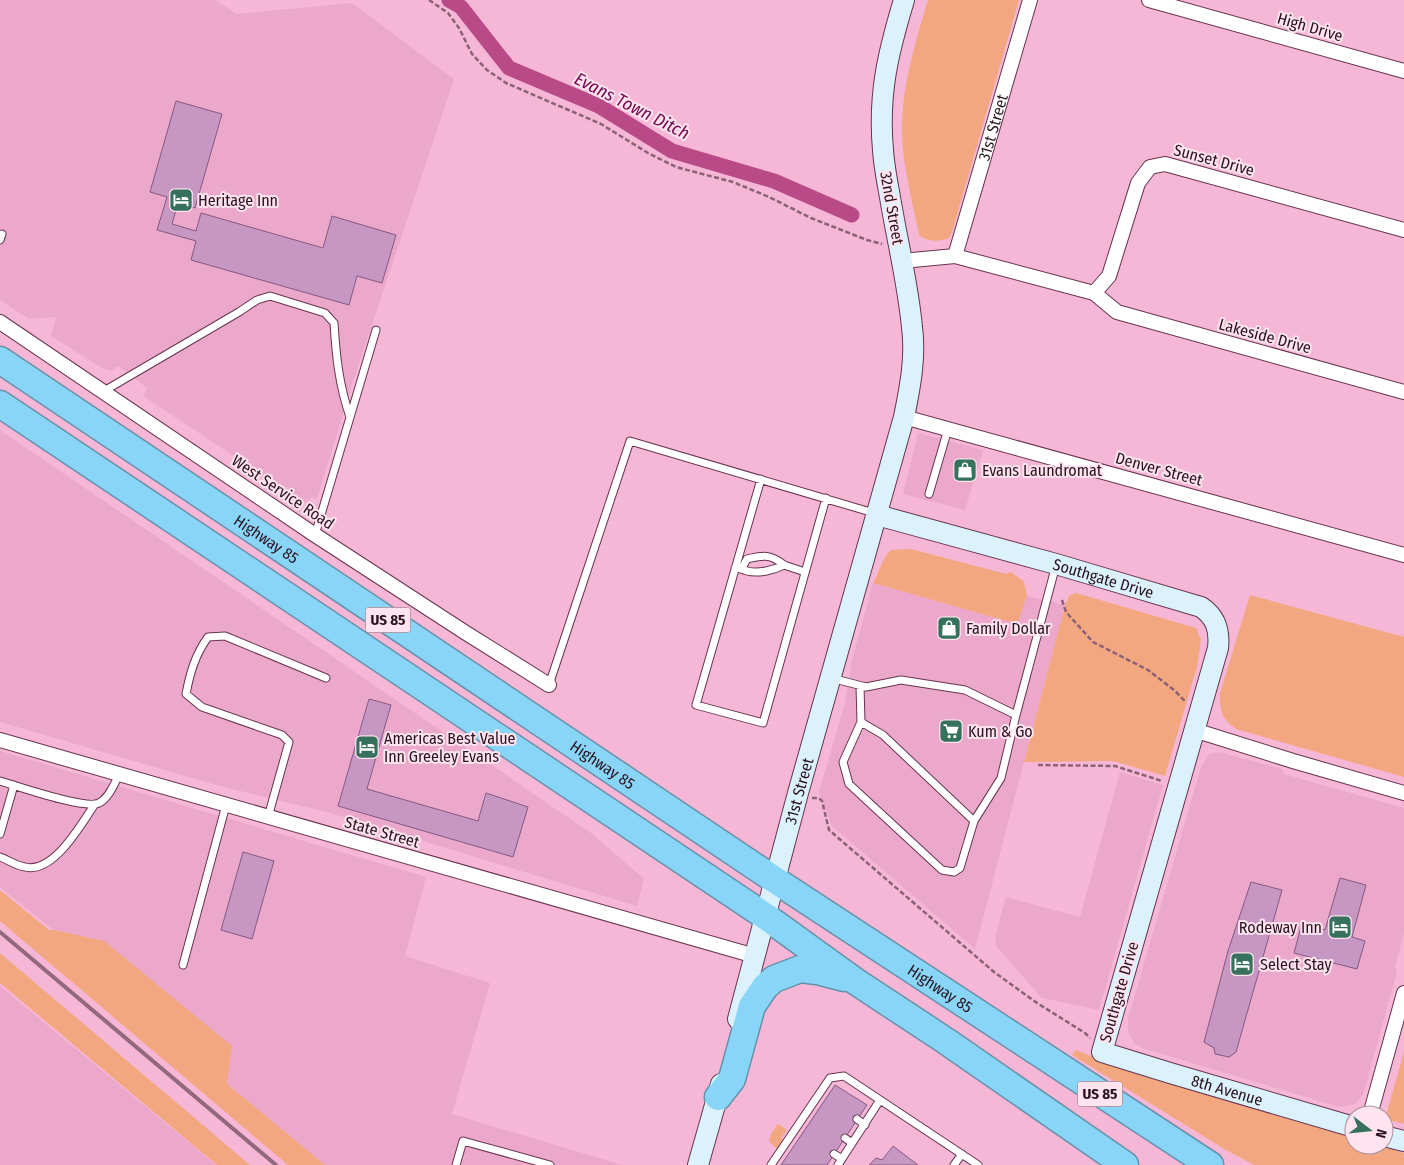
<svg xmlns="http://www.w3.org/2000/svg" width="1404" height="1165" font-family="'Fira Sans Condensed',sans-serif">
<rect width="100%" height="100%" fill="#f5b7d5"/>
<!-- built -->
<path fill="#eca8ca" d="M0 0H215L237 14 352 3 454 79 349 394 317 499 311 497 308 504 300 500 143 396 147 388 118 366 111 371 102 368 51 336 56 317 29 319 0 300Z
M0 430 591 833 644 879 637 906 330 813 220 786 0 722Z
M918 433 983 450 965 510 903 494Z
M873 583 1017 624 1027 596 1065 605 975 949 832 826 819 792 845 703 852 660Z
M0 751 426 877 405 956 490 983 452 1114 622 1165H325L227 1084 104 941 52 929 0 887Z
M1219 752 1282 769 1284 774 1404 808V934L1395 966 1397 972 1363 1095 1355 1104 1339 1107 1142 1048 1134 1043 1128 1032V1019L1201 767 1209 754Z
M1120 772 1163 785 1099 1010 1042 998 995 945 996 934 1006 897 1080 917Z
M0 986 216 1165H0Z"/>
<!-- green -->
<path fill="#f3a780" d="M928 0H1019L952 232 949 238C939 242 927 242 919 235 912 199 901 161 902 124 903 82 916 40 928 0Z
M911 549 1006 574 1011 572 1024 582 1027 596 1017 624 873 583C880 571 881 560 891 550Z
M1076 593 1196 628 1201 639 1197 667 1165 776 1113 761 1024 762 1065 605 1069 596Z
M1250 595 1404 637V777L1236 729C1221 718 1220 710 1220 693Z
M0 890 49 930H55L104 941 232 1046 227 1084 325 1165H288L0 921Z
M0 953 250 1165H217L0 983Z
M1076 1050 1123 1069 1354 1138V1145H1378L1404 1153V1165H1254L1226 1150 1072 1055Z
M1404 1052V1124L1389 1120 1387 1112Z
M778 1124 787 1130 781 1138 787 1142 778 1150 769 1141 771 1134Z"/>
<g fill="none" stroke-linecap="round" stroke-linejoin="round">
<!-- canal -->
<path stroke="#b94a88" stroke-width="15" d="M449 0 461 7 509 68 599 106 672 151 774 181 852 215"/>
</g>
<!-- building -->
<path fill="#c697c3" stroke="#845982" d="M176 101 222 114 195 208 178 203 172 224 196 231 201 213 323 248 332 216 396 235 382 283 357 276 349 305 191 260 196 241 157 230 167 197 150 192Z
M369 699 391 705 367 789 478 821 486 793 528 807 513 857 338 806Z
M243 852 274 861 252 939 221 930Z
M1340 878 1366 885 1352 937 1365 941 1357 969 1294 953 1302 923 1325 930Z
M1251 882 1282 890 1236 1052 1229 1057 1215 1054 1214 1048 1204 1042 1228 951Z
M835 1085 867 1105 827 1165H781Z
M893 1146 918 1165H869L876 1158 882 1160Z"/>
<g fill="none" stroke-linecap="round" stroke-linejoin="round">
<!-- lane casing -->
<g stroke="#67344f" stroke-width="9">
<path id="lane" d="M0 240 2 234
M104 391 239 312 257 300 270 296 325 313 334 323C336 356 339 385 350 417
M761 479 696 705 763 723 826 498
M929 494 948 429
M315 535 376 330
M735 568C741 568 743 570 747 571 759 574 774 570 784 565L805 572
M742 568 747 559C763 555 771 554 784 565
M831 678 866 687 901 680 965 690 1016 715 1001 778 974 821 960 868 954 872 942 870 849 784 843 762 861 722 860 686
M549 685 630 441 874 513
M1016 715 1056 565
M861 722 883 735 974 821
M0 781C17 786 86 810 99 803 109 798 114 784 119 775
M268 817 289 742 282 735 202 707 186 694C190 673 195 655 208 637L225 636 326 678
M0 834 14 785
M0 857C8 860 17 866 25 867 54 874 81 824 95 804
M183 965 226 805
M857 1119 865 1125
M845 1138 852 1143
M834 1154 842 1159
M456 1165 463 1141 550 1165
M771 1165 830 1078 844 1076 978 1165
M838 1165 880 1100
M954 1165 962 1154"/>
</g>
<!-- street casing -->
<g stroke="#67344f" stroke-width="16">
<g id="street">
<path d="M1149 0 1404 71"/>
<path d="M1404 230 1165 164 1150 167 1138 183 1109 276 1094 293 1117 312 1404 392"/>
<path id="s1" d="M955 256 1030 0"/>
<path d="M902 261 955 256 1094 293"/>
<path d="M0 322 315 535 466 633 549 685"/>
<path d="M904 417 1404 555"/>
<path d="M1194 730 1293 761 1404 793"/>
<path d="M0 740 755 956"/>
<path d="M1370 1115 1404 993"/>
</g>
</g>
<!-- secondary casing -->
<g stroke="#67344f" stroke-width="22">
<g id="secondary">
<path id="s2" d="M877 515 1056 564 1201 607C1216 617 1220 630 1218 648L1102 1052 1170 1073 1354 1127"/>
<path id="s3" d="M738 1019 798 793 904 417C910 388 916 357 912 327 908 285 898 244 891 203 888 185 884 167 883 150 878 94 888 53 904 0"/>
<path d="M1384 1136 1404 1141"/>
<path d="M698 1165 721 1084"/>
</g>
</g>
<!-- highway casing -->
<g stroke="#6791ab" stroke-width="29">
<g id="highway">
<path id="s4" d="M0 360 775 880 1210 1165"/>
<path d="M0 404 765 916 855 981 946 1041 1125 1165"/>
<path d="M718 1097 732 1079 752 1006 765 987 774 979 800 969 817 971 844 978"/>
</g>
</g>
<!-- path -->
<path stroke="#8a6175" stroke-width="2.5" stroke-dasharray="5 2.5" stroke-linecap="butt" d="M429 0 448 13 459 28 472 54 487 70 506 83 601 124 648 153 676 167 733 182 769 197 811 218 867 240 882 244
M1062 600 1066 612 1093 642 1148 670 1174 690 1185 701
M1038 765 1115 766 1162 781
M812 798H819L822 801 829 830 994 972 1037 1003 1085 1033 1090 1038"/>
<!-- lane -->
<use href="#lane" stroke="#fff" stroke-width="7"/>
<!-- street -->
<use href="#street" stroke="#fff" stroke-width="14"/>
<!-- secondary -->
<use href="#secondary" stroke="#dbf2fd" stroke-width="20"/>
<!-- highway -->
<use href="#highway" stroke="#88d5f7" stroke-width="26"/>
<!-- rail -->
<path stroke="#92687c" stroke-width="4" d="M0 932 276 1165"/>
</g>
<!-- icons -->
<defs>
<g id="hotel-square" transform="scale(1.25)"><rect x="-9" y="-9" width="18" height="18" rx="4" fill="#35715c" stroke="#ffe4f0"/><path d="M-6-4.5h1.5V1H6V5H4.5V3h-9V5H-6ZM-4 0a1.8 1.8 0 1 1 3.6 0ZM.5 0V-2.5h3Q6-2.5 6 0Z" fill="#fff"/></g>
<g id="shop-square" transform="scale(1.25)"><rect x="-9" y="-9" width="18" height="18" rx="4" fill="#35715c" stroke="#ffe4f0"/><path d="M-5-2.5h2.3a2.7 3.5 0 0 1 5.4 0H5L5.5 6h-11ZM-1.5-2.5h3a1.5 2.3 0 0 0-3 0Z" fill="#fff"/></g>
<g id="supermarket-square" transform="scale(1.25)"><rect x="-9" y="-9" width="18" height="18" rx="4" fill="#35715c" stroke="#ffe4f0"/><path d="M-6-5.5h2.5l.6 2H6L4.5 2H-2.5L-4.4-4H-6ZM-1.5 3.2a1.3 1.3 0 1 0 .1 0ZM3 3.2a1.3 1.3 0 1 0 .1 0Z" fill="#fff"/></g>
</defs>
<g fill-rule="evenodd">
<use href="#hotel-square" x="181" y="200"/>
<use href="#shop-square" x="965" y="470"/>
<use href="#shop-square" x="949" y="628"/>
<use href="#supermarket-square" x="951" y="731"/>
<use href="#hotel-square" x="367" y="747"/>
<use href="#hotel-square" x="1340" y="927"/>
<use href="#hotel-square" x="1242" y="964"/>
</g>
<g text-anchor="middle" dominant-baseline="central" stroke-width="4" stroke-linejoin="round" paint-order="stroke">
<!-- shield labels -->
<g fill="#ffe4f0" stroke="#69525d" stroke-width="1">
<rect x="365.5" y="607.5" width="45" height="25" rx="4"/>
<rect x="1077.5" y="1081.5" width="45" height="25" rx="4"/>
</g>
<g font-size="15" font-weight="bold" fill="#29131e">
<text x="388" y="620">US 85</text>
<text x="1100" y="1094">US 85</text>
</g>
<!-- street labels -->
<g font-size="16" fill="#29131e" stroke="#ffe4f0">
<text transform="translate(1310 27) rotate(16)">High Drive</text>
<text stroke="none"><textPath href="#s1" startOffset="134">31st Street</textPath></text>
<text transform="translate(1214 160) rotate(15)">Sunset Drive</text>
<text transform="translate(892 208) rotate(80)">32nd Street</text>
<text transform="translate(1265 336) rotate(15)">Lakeside Drive</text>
<text transform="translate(1159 469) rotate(15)">Denver Street</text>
<text transform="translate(283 492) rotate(34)">West Service Road</text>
<text stroke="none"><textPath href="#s4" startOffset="321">Highway 85</textPath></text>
<text stroke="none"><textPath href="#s2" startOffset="235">Southgate Drive</textPath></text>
<text stroke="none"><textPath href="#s4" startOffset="726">Highway 85</textPath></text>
<text stroke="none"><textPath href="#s3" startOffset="236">31st Street</textPath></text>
<text transform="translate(382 832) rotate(16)">State Street</text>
<text stroke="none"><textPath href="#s4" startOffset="1131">Highway 85</textPath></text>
<text transform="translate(1119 992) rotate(-74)">Southgate Drive</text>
<text stroke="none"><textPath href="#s2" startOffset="935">8th Avenue</textPath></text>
</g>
<!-- poi labels -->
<g font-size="16" fill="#29131e" stroke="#ffe4f0" text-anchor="start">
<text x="198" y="200">Heritage Inn</text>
<text x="982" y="470">Evans Laundromat</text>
<text x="966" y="628">Family Dollar</text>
<text x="968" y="731">Kum &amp; Go</text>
<text x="384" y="738">Americas Best Value<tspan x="384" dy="18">Inn Greeley Evans</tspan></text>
<text x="1322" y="927" text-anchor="end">Rodeway Inn</text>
<text x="1260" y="964">Select Stay</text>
</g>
<!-- water labels -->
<g font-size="18" font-style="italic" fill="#73054d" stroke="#ffe4f0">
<text transform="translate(632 106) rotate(27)">Evans Town Ditch</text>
</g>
</g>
<!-- north arrow -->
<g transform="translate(1369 1130) rotate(106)"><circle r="24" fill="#ffe4f0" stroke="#a9909c"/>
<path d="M0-4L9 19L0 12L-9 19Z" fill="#35715c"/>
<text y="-8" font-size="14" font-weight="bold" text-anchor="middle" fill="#29131e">N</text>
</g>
</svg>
